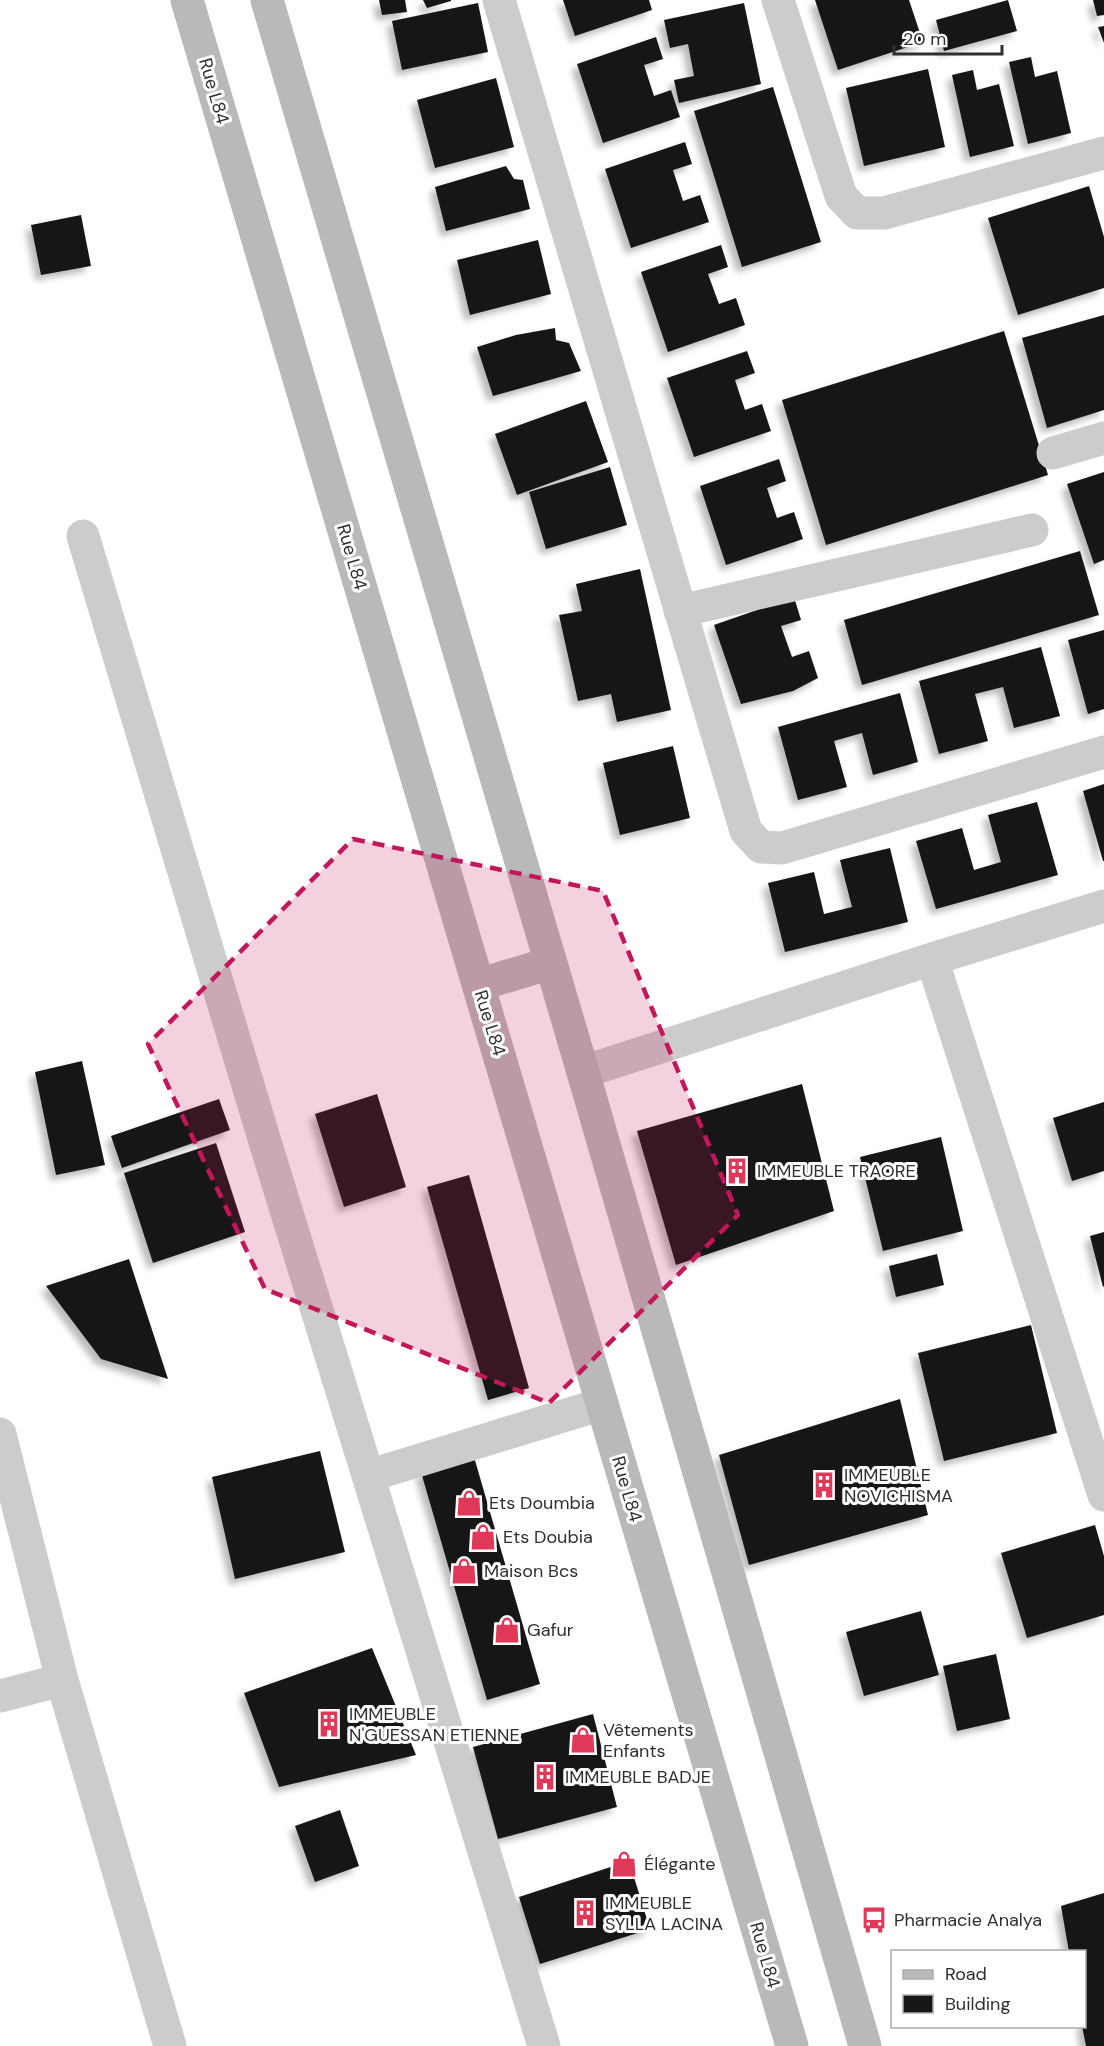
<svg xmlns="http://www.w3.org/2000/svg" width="1104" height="2046" font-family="'DM Sans',sans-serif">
<defs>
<filter id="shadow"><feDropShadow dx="-5.5" dy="5.5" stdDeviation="3" flood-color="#0004"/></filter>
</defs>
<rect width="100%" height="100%" fill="#fff"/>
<!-- building -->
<path fill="#161616" filter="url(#shadow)" d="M379 0H405L407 12 382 15Z
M423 0H451V1L427 8Z
M563 0H649L652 10 575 36Z
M815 0H909L923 42 838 70Z
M1008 0 1017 31 944 51 936 20Z
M1093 0H1104V15L1097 16Z
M478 3 488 52 402 70 392 21Z
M744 3 761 84 679 103 674 80 694 76 688 44 670 48 664 20Z
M1104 26V43L1098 27Z
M656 37 663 59 644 65 654 96 671 90 680 117 603 143 577 64Z
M1031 57 1035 77 1057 71 1071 133 1028 144 1009 62Z
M928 69 945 147 864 166 846 88Z
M973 70 977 90 999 84 1014 146 970 157 952 75Z
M496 78 514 147 435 168 417 100Z
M773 87 821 242 742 267 694 111Z
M685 142 692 164 673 170 683 201 700 195 709 222 631 248 605 169Z
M506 166 514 179 523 180 530 209 446 231 435 187Z
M1089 186 1104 237V288L1018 315 988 218Z
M81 215 91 266 41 275 31 225Z
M538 240 551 294 470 315 457 260Z
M721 245 728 267 708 274 719 304 736 298 745 325 668 352 641 272Z
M1104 315V410L1047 428 1022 338Z
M555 328 556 340 569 343 581 371 493 396 477 347 516 335Z
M1004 331 1048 475 826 545 782 400Z
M747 351 755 373 735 380 745 410 762 404 771 431 694 457 667 378Z
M586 401 608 462 517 495 495 434Z
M779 459 786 481 767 488 777 518 794 512 803 539 726 565 700 486Z
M610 467 627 525 546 549 529 492Z
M1104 472V560L1094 564 1067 484Z
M1080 551 1099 615 862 685 844 620Z
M640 569 671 710 617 722 611 694 578 701 559 615 582 611 576 584Z
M794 597 801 620 781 626 792 657 809 651 818 678 793 691 741 704 714 625Z
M1104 630V709L1088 714 1068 640Z
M1041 647 1060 716 1014 728 1003 687 975 694 988 741 939 754 919 681Z
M900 693 918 762 873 775 862 733 834 741 847 787 798 800 778 727Z
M673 746 690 818 620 835 603 763Z
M1104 784V861H1103L1083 791Z
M1037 802 1058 875 936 909 916 841 962 828 974 870 1001 862 988 815Z
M890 848 908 922 785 952 768 883 814 872 824 914 852 907 840 860Z
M82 1061 105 1165 56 1175 35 1072Z
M802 1084 834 1211 676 1265 637 1131Z
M377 1094 406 1187 344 1207 315 1114Z
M219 1099 230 1130 122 1168 111 1136Z
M1104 1102V1171L1072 1181 1053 1118Z
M941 1137 963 1231 883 1251 860 1157Z
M216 1143 245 1232 153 1263 124 1173Z
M469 1175 529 1388 488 1400 427 1187Z
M1104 1232V1286L1103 1287 1090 1236Z
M937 1254 944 1285 896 1297 889 1266Z
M129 1259 168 1379 101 1359 46 1286Z
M1031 1325 1057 1433 944 1461 918 1353Z
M900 1399 928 1515 749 1565 719 1455Z
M320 1451 345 1552 235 1579 212 1477Z
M474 1457 540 1684 487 1700 421 1472Z
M1095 1525 1104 1556V1615L1027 1638 1001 1553Z
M921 1611 939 1675 864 1696 846 1632Z
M372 1648 416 1755 279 1787 244 1693Z
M996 1654 1010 1719 957 1731 943 1666Z
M593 1714 617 1807 498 1839 473 1747Z
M340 1810 359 1866 315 1882 295 1826Z
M629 1861 650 1929 540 1964 519 1897Z
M1104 1893V2046H1086L1082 2026H1084V1952H1069L1061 1906Z"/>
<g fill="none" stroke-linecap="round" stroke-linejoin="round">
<!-- street -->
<path stroke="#ccc" stroke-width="33" d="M499 0 746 831 761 847 782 848 1104 752
M778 0 841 196 857 213H884L1104 153
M1053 453 1104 438
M83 536 266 1145 544 2046
M680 611 1032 530
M932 959 1104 1495
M583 1072 932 959 1104 906
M0 1434 62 1680 170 2046
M368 1476 602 1404
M0 1696 62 1680"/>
<!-- secondary -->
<path stroke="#b9b9b9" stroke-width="33" d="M187 0 792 2046
M267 0 583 1072 865 2046
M478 985 551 963"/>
</g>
<!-- marked area -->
<path fill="#c2185b" fill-opacity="0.2" stroke="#c2185b" stroke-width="4.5" stroke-dasharray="12 8" stroke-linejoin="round" d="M353 839 603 891 738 1215 549 1403 265 1289 148 1044Z"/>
<!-- icons -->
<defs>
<g id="building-bare" transform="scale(2.07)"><path d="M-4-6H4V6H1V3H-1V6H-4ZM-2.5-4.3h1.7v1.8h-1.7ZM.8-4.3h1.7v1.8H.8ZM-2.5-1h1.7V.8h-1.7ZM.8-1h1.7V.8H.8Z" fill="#df3859" stroke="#fff" stroke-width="2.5" paint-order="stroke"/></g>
<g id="shop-bare" transform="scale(2.07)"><path d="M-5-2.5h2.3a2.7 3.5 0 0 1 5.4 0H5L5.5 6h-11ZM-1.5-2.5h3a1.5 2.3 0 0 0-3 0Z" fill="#df3859" stroke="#fff" stroke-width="2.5" paint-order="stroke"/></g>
<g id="bus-bare" transform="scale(2.07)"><path d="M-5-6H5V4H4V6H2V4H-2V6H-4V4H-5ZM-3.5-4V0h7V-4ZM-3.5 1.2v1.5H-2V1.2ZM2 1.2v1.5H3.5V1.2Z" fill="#df3859" stroke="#fff" stroke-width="2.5" paint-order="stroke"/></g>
</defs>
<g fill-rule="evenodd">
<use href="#building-bare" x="737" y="1171"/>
<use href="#building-bare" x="824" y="1485"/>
<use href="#shop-bare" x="469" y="1503"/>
<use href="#shop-bare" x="483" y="1537"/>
<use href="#shop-bare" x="464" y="1571"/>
<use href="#shop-bare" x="507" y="1630"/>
<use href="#building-bare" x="329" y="1724"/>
<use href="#shop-bare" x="583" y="1740"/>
<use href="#building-bare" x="545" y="1777"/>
<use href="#shop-bare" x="624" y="1864"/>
<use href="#building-bare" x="585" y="1913"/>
<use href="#bus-bare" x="874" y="1920"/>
</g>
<g text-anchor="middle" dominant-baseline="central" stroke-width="6" stroke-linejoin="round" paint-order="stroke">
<!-- street labels -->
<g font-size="18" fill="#2f2f2f" stroke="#fff">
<text transform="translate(214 91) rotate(74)">Rue L84</text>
<text transform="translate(352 557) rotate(74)">Rue L84</text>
<text transform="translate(490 1023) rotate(73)">Rue L84</text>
<text transform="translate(627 1489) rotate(74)">Rue L84</text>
<text transform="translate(765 1955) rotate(74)">Rue L84</text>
</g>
<!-- poi labels -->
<g font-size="18" fill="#2f2f2f" stroke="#fff" text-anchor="start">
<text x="757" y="1171">IMMEUBLE TRAORE</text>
<text x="844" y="1475">IMMEUBLE<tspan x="844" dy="21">NOVICHISMA</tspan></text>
<text x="489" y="1503">Ets Doumbia</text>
<text x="503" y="1537">Ets Doubia</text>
<text x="484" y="1571">Maison Bcs</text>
<text x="527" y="1630">Gafur</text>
<text x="349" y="1714">IMMEUBLE<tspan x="349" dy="21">N'GUESSAN ETIENNE</tspan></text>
<text x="603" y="1730">Vêtements<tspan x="603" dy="21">Enfants</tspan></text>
<text x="565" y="1777">IMMEUBLE BADJE</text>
<text x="644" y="1864">Élégante</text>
<text x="605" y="1903">IMMEUBLE<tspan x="605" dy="21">SYLLA LACINA</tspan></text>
<text x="894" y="1920">Pharmacie Analya</text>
</g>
</g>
<!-- legend -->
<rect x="891" y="1950" width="195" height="78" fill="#ffffff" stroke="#acacac" stroke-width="1.5"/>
<rect x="903" y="1970" width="30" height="9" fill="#b9b9b9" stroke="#acacac" stroke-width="1.5"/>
<text x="945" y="1980" font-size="18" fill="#2f2f2f">Road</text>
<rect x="903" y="1995" width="30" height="18" fill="#161616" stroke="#acacac" stroke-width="1.5"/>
<text x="945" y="2010" font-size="18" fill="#2f2f2f">Building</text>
<!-- scale -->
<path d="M894 45v9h108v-9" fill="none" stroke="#2f2f2f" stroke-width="3"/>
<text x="903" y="45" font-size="18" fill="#2f2f2f" stroke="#ffffff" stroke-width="4.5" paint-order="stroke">20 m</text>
</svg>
